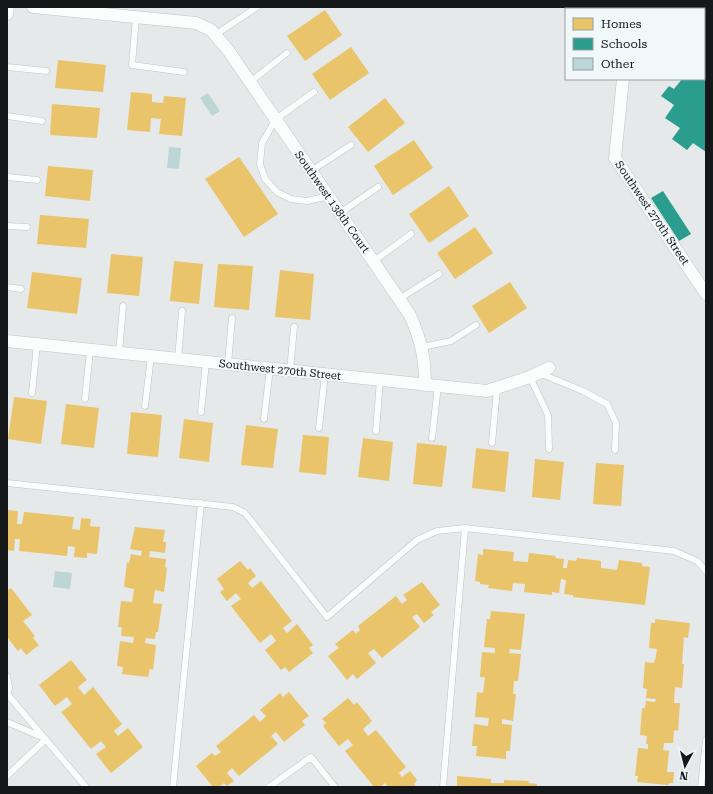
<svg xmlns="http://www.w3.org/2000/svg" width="713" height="794" font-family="'Roboto Serif',serif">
<rect width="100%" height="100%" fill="#e5e9e9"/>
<!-- homes -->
<path fill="#e9c46a" d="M325 10 342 35 305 61 287 36Z
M351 47 369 73 330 100 312 74Z
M58 60 106 65 103 92 55 88Z
M131 92 152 94V102L163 103 164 96 186 98 182 136 159 134 161 119 151 118 150 132 127 130Z
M385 98 405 123 368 152 348 127Z
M52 104 100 108 97 138 50 135Z
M414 140 433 168 393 195 374 166Z
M239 157 278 214 244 237 205 179Z
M48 166 93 170 90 201 45 196Z
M449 186 469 216 429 243 409 214Z
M40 215 89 219 86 248 37 244Z
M475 227 493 253 455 279 437 253Z
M111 254 143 257 139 296 107 293Z
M174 261 203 264 199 304 170 301Z
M218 264 253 266 249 310 214 307Z
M280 270 314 274 310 320 275 317Z
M32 272 82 278 77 314 27 308Z
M510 282 527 308 489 333 472 306Z
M14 397 47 401 41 444 8 439Z
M66 404 99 408 94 448 61 444Z
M131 412 162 415 158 457 127 454Z
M184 419 213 423 209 462 179 458Z
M246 425 278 429 273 468 241 465Z
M303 435 329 437 326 475 299 472Z
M363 438 393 442 389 481 358 477Z
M417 443 447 446 442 487 413 484Z
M476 448 509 452 505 492 472 488Z
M535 459 564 462 560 500 532 497Z
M596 463 624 465 621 506 593 504Z
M7 510 18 511 17 524H22L24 512 74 517 72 529 80 530 81 518 91 519 90 526 100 527 97 554 87 553V558L74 557 75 547 68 546 67 556 19 551 20 539H15L14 551 7 550Z
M135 527 165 530 163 542H166L165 553 150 551 149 557 166 559 165 567 167 568 164 592 155 590 153 603 162 604 158 632H156L155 639 146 638 145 643 156 645 153 670 150 669 148 677 122 674 123 667 117 666 120 641 133 643 134 637 121 636 122 627H118L121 601 132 602 134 589 124 587 127 562 129 563 131 554 141 556 142 551 130 549Z
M483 549 514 552 513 561 528 562 529 553 556 556 555 558 564 559 563 568H567L568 560 576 561 577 558 601 561V568L617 570 619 560 642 563V566L650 567 645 605 573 597V595L564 594 566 580 561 579 559 593 552 592V595L524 592 525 584 513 583 512 591 488 588 489 585 480 584V582L475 581 478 554 483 555Z
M240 561 248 570 250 568 256 576 248 583 252 588 261 581 292 621 283 628 287 633 297 624 313 645 309 648 313 653 289 672 285 667 281 670 265 650 276 641 271 634 260 643 231 606 241 599 236 593 227 601 220 592 224 589 217 579Z
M422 582 440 605 431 612 434 615 424 623 417 614 412 617 420 627 382 658 374 649 368 653 376 663 357 679 353 674 347 680 328 656 339 648 335 644 353 630 356 634 360 630 358 626 396 596 402 604 407 600 403 595Z
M11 588 32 615 23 621 35 636 33 638 39 645 26 655 21 648 18 651 7 637V591Z
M491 611 525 614 521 650 510 649 509 653 521 654 518 681H514L513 694H516L513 721 502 719V724L512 725 510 751H506V759L476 756 477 746H472L474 724 488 726 489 718 475 717 477 692 483 693 485 677H480L482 652 495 653V648L484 647 487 619H490Z
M655 619 690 623 688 638 684 637 682 664H684L682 688 675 687 674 703H680L678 731 674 730 673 743H664L663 750 669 751 667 772H674L673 783H669L668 785 637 782 638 776H635L638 748 648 749V744H646L647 736 640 735 642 708H645L646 701 655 702 656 699 646 698 647 689 643 688 645 662 654 663 656 656 657 649 649 648 651 623H655Z
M71 660 87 680 78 687 84 695 93 687 122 724 114 731 118 736 128 728 143 747 111 773 96 754 106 747 101 741 91 749 61 712 72 704 67 697 55 706 39 685Z
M289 692 309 716 302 721 305 725 284 742 276 732 271 736 278 744 239 776 232 768 227 773 234 781 227 786 224 783 219 787H213L196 766 212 753 215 756 221 752 216 746 254 715 260 722 266 716 260 710 280 693 283 697Z
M348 698 354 705 357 702 372 721 363 729 368 736 376 730 406 767 399 773 402 777 410 771 417 780 414 784 416 787H388L385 783 380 787H374L345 751 353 745 348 739 339 746 323 726 326 723 322 719Z
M457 776 491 779V783H504V780L529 781 528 783 537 784V787H457Z"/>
<!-- schools -->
<path fill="#2a9d8f" d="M704 40 706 41V152L693 143 687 150 672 139 680 128 665 118 674 105 661 96 669 86 674 89 682 79H704Z
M663 191 691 234 679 241 651 198Z"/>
<!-- building -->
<path fill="#bcd6d8" d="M208 93 220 111 212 116 200 98Z
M169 147 181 148 179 169 167 168Z
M55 571 72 573 70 589 53 587Z"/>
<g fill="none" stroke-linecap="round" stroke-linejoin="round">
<!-- lane casing -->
<g stroke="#c0c4c4" stroke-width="7">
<path id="lane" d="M136 17 132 65 184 72
M215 35 257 7
M7 67 46 71
M250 82 287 53
M314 92 276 119 262 143 260 164 265 179 277 192 291 199 307 201 329 196
M7 116 42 121
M311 171 351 145
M7 177 37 180
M340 213 378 187
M7 226 27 227
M374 261 411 234
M7 287 21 289
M399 299 439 274
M422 347 451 341 476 325
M119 353 123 306
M178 359 182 311
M228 364 232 318
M290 371 294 327
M539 373 583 391 607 404 616 423 615 450
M530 377 548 415 549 449
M32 393 37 344
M85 399 90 350
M145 406 151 356
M201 412 206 362
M264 419 270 368
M319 428 325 374
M376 431 380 380
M432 438 438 386
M492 443 497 389
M7 483 233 507 245 513 327 617 417 540 437 531 465 528 674 551 697 561 706 571
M7 676 9 688 7 696
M8 695 86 787
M7 722 44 738
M7 776 46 739
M173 787 201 503
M269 787 311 757 335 787
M443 787 465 528
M701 787 706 740"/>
</g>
<!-- street casing -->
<g stroke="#c0c4c4" stroke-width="13">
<path id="street" d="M33 7 196 23 211 30 228 50 410 315C421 341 425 356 425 385
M630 9V7
M7 14 8 7
M623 79 615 158 706 294
M7 341 487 391 530 377 549 368"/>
</g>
<!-- lane -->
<use href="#lane" stroke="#fbfcfc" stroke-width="6"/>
<!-- street -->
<use href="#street" stroke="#fbfcfc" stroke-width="12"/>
</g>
<g text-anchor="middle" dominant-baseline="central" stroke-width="4" stroke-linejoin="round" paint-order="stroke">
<!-- street labels -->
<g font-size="11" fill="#151718" stroke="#f1f8f9">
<text transform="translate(332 202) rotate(55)">Southwest 138th Court</text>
<text transform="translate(652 213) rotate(56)">Southwest 270th Street</text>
<text transform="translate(280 370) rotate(6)">Southwest 270th Street</text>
</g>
</g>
<!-- border -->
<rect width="713" height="794" fill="none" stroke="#151718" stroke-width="16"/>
<!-- legend -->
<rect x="565" y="8" width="140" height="72" fill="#f1f8f9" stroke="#999e9f"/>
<rect x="573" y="18" width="20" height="12" fill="#e9c46a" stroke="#999e9f"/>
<text x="601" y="28" font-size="12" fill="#151718">Homes</text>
<rect x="573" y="38" width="20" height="12" fill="#2a9d8f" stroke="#999e9f"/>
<text x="601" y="48" font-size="12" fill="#151718">Schools</text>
<rect x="573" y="58" width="20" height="12" fill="#bcd6d8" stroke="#999e9f"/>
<text x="601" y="68" font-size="12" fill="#151718">Other</text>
<!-- north arrow -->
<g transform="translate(685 766) rotate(187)" stroke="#f1f8f9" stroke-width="3" paint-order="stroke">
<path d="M0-3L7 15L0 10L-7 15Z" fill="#151718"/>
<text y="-6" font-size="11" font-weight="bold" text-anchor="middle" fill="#151718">N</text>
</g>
</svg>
